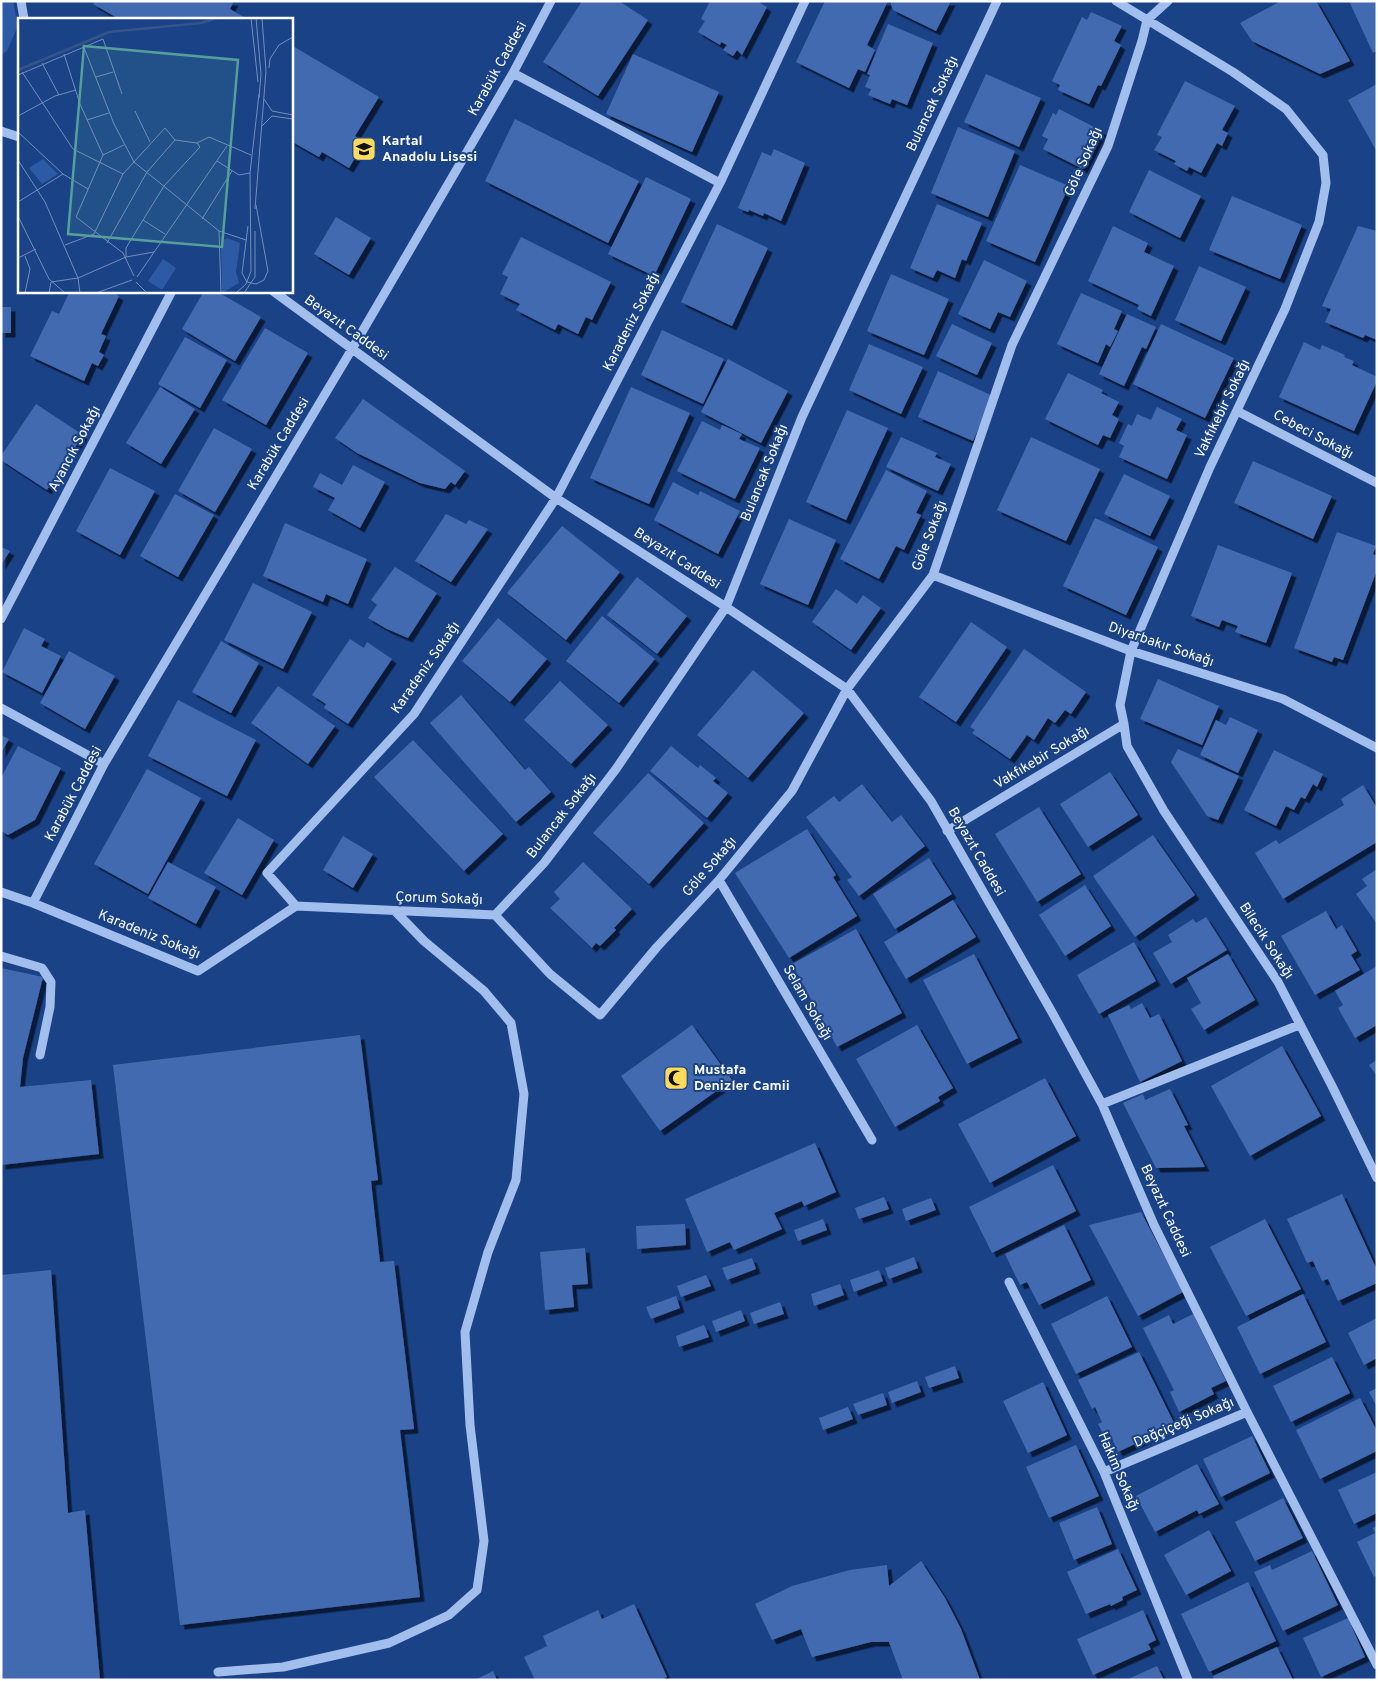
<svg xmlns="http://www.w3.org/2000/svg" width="1378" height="1681" font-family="Overpass,sans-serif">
<defs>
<filter id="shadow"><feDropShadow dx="4.5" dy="4.5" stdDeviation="0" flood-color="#0009"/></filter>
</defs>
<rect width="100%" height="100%" fill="#194287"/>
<!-- green -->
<path fill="#2c5aa5" d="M1 1H13L18 26 7 51 1 55Z"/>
<!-- building -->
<path fill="#426bb0" filter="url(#shadow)" d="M95 1H234L230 9 247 19H119L93 4Z
M582 1H619L648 20 598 96 543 62Z
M710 1H761L760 3 767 7 742 55 737 50 733 56 723 50 727 45 721 42 720 45 698 32 705 21 701 19Z
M825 1H888L867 45 875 50 865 72 858 69 849 88 796 62Z
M890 1H951L936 31 893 10Z
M1281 1H1316L1350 61 1320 74 1252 41 1240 23Z
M1349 1H1377V51L1373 53Z
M1091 12 1122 26 1114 41 1121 45 1101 86 1098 85 1089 104 1058 90 1060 85 1052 81 1082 17 1087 20Z
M888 24 933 43 907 105 892 99 890 104 868 95 871 89 865 87 870 75 867 74Z
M291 45 379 97 355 136 364 143 349 168 322 152 319 157 291 141Z
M633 54 719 92 692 152 606 114Z
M986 74 1041 98 1019 147 964 122Z
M1185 81 1235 106 1222 130 1228 133 1222 146 1217 143 1201 173 1189 167 1187 171 1174 164 1176 161 1154 150 1162 137 1157 135Z
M1377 84V152L1348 100Z
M1059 109 1102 131 1083 169 1043 149 1048 139 1042 136 1053 113 1056 115Z
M515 119 639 181 608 243 485 181Z
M958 127 1015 151 988 217 931 193Z
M774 149 805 163 781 221 764 213 763 216 749 210 748 212 738 208 762 152 771 156Z
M1020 165 1069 186 1035 262 986 241Z
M1149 170 1201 196 1180 238 1129 212Z
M646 177 691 199 654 276 608 254Z
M1232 196 1302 225 1280 279 1209 250Z
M937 204 982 223 966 261 962 259 955 278 937 270 933 278 910 268Z
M336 217 371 238 349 275 314 254Z
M717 224 768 248 732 326 681 302Z
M1113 226 1148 243 1144 252 1174 266 1151 316 1137 309 1139 305 1088 281Z
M1358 226 1377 231V340L1365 335 1363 338 1325 322 1331 309 1322 306Z
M521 237 611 282 592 320 586 317 578 334 558 324 555 330 516 310 520 304 500 294 508 277 502 274Z
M984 260 1027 281 1010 317 998 312 990 329 958 314Z
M1199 266 1246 287 1221 341 1175 320Z
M891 274 949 299 924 355 867 331Z
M70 291H110L119 296 101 334 106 336 99 352 104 355 98 366 92 363 84 381 30 356 52 311 59 314Z
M204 291H216L261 317 235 361 182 329Z
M1081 293 1122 311 1114 329 1118 331 1110 347 1106 344 1098 363 1057 344Z
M1 307H11V333H1Z
M1127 314 1156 327 1146 349 1142 347 1124 386 1099 374Z
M952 324 992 343 977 375 936 356Z
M1161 324 1234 358 1205 418 1133 384Z
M265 328 308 353 266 425 222 400Z
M662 330 724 359 703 404 641 375Z
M185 337 227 360 200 408 158 384Z
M1304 342 1320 350 1322 345 1345 355 1344 357 1354 361 1352 365 1377 377V381L1354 431 1279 397Z
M869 344 923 367 901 414 849 390Z
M728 359 788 391 761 443 701 412Z
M938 371 993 396 973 441 918 417Z
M1068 373 1103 390 1101 393 1119 402 1112 415 1119 419 1110 438 1103 435 1098 445 1045 419Z
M160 387 195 409 161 464 126 443Z
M631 387 690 413 649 504 590 478Z
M363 399 465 471 455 485 451 482 445 489 420 483 357 453 335 438Z
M36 404 83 435 47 490 1 460V456Z
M1157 407 1182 419 1176 430 1187 435 1167 479 1119 457 1124 446 1119 443 1128 424 1132 426 1137 414 1151 420Z
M847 410 888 428 846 520 806 502Z
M702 421 720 430 722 425 742 434 739 439 760 448 735 499 677 471Z
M214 428 252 449 215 512 178 491Z
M901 437 937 453 935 457 951 464 938 491 886 467Z
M1031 437 1100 469 1066 541 997 510Z
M1253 461 1332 496 1313 539 1234 503Z
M353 465 385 482 360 528 328 510 335 498 313 487 320 473 342 485Z
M110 468 155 491 120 555 76 531Z
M886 470 927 491 916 513 921 515 904 550 896 546 879 579 840 559Z
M1124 474 1170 496 1150 536 1104 514Z
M673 482 698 495 700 491 740 511 718 554 654 520Z
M175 494 214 515 178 577 140 556Z
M446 514 466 524 469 520 488 529 451 582 415 561Z
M1095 518 1158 547 1126 615 1063 586Z
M789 519 836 540 808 605 760 584Z
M285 523 367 559 348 604 326 594 323 602 263 576Z
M562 526 620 572 566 640 507 593Z
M1337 532 1376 546 1373 554 1377 556V570L1343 660 1334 657 1332 662 1294 648Z
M1218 545 1292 573 1266 643 1235 632 1238 626 1222 620 1219 627 1191 616Z
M1 547 10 551 1 565Z
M395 567 437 593 408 638 387 629 368 618 377 605 371 600Z
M637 577 687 616 657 654 607 615Z
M253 583 312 612 283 669 224 640Z
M836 589 857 604 863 595 881 608 851 650 812 622Z
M602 616 655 659 619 703 566 661Z
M498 618 547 659 510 702 462 661Z
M971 622 1007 647 956 722 919 697Z
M24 628 45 639 41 646 61 656 42 693 2 672Z
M350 639 364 648 367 642 392 659 348 724 324 708 326 704 312 695Z
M221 641 259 663 231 713 192 692Z
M1024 649 1086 692 1071 714 1065 710 1055 723 1048 718 1034 740 1027 735 1010 759 972 733 975 730 970 727Z
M69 651 115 676 85 729 40 703Z
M753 670 804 713 748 778 697 735Z
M1158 679 1219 706 1202 745 1140 719Z
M560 681 608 725 571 764 524 720Z
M278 686 335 726 308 764 251 723Z
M461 695 525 770 529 767 551 792 516 822 430 723Z
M178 700 256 740 227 796 148 756Z
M1230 717 1258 730 1238 773 1200 755 1216 720 1226 725Z
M1 735 9 739 1 753Z
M413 740 503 834 464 871 374 777Z
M18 746 61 768 35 820 8 835 1 831V778Z
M671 746 698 768 700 765 716 778 713 781 728 793 707 818 650 771Z
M1178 749 1239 776 1218 820 1207 816 1171 762Z
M1274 750 1323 774 1317 787 1313 784 1305 799 1301 797 1294 810 1286 806 1276 826 1244 810Z
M147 769 201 798 148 894 94 864Z
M1110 772 1138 815 1088 847 1060 804Z
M648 773 704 823 649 884 593 833Z
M862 784 892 822 901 815 925 846 859 896 847 880 852 877 806 817 834 796 839 802Z
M1363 785 1377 808V842L1283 899 1255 853 1276 840 1279 844 1344 805 1341 799Z
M1039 807 1081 874 1037 902 995 834Z
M238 818 274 840 242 895 204 873Z
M807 829 836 875 833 877 857 916 789 958 735 873Z
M1153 835 1195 895 1135 937 1093 876Z
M343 836 373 854 353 888 323 870Z
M929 858 952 894 895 929 873 894Z
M168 862 216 887 196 924 148 898Z
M583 862 632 909 614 928 616 930 600 946 596 943 592 948 550 908 560 899 554 892Z
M1377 869V924L1356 894 1367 886 1362 879Z
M1085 885 1111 926 1065 956 1039 915Z
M953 900 976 937 906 979 884 942Z
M1326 911 1336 929 1342 925 1357 951 1351 955 1360 970 1315 995 1281 936Z
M1206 917 1227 950 1171 984 1153 953 1172 942 1168 935 1193 919 1196 923Z
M856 929 902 1013 837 1047 792 964Z
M1134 942 1156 981 1099 1014 1077 975Z
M974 954 1018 1038 967 1064 923 980Z
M1228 954 1255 1000 1204 1030 1191 1009 1201 1003 1187 978Z
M1377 966V1025L1355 1038 1338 1008 1343 1005 1335 991Z
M1 968 43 977 23 1058 20 1087 91 1080 99 1154 1 1165Z
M1142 1003 1150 1018 1159 1014 1182 1061 1140 1082 1108 1015 1129 1005 1131 1009Z
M692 1025 732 1080 660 1131 621 1076Z
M917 1025 953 1088 938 1097 940 1101 895 1127 856 1059Z
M360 1035 378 1180 371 1181 380 1262 394 1261 414 1429 400 1430 420 1597 180 1625 113 1065Z
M1282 1046 1321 1116 1250 1156 1211 1086Z
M1377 1060V1076L1369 1065Z
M1045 1078 1076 1136 990 1183 958 1124Z
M1170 1089 1188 1125 1184 1126 1205 1167 1156 1168 1123 1103 1143 1094 1145 1100Z
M815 1143 836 1192 804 1206 802 1201 774 1213 782 1229 734 1250 730 1242 707 1252 685 1199Z
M1053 1165 1076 1211 992 1253 969 1207Z
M1342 1194 1377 1270V1283L1338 1301 1328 1279 1322 1281 1313 1261 1307 1263 1287 1219Z
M884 1197 889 1209 859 1219 855 1208Z
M931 1198 936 1210 906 1221 902 1209Z
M1141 1212 1183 1292 1138 1316 1089 1225Z
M823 1219 827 1230 798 1241 794 1230Z
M1265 1219 1301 1289 1246 1316 1210 1247Z
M685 1224 686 1245 637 1249 636 1226Z
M1064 1225 1091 1280 1039 1305 1027 1282 1020 1285 1005 1254Z
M585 1248 588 1284 572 1285 574 1307 545 1310 540 1252Z
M914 1257 918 1268 889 1279 885 1268Z
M752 1258 756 1269 727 1280 722 1268Z
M51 1270 68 1513 85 1510 100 1680H1V1275Z
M879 1270 883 1281 854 1292 850 1280Z
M706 1275 711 1286 681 1297 677 1286Z
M840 1284 844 1295 814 1306 811 1294Z
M1303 1294 1326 1342 1260 1374 1237 1327Z
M676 1296 680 1308 651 1319 646 1307Z
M1107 1296 1132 1347 1076 1374 1051 1324Z
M780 1302 784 1314 754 1324 750 1313Z
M741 1310 745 1321 716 1332 712 1321Z
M1193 1314 1226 1381 1211 1388 1214 1394 1179 1412 1170 1392 1174 1390 1143 1328 1169 1315 1173 1324Z
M1377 1318V1358L1364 1365 1348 1333Z
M704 1325 709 1337 679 1347 676 1336Z
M1139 1352 1175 1425 1118 1452 1109 1432 1104 1435 1098 1424 1102 1422 1095 1407 1092 1409 1078 1380Z
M1332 1357 1350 1393 1291 1422 1273 1386Z
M955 1366 959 1378 929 1388 925 1377Z
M917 1381 921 1392 892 1403 888 1392Z
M1043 1382 1067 1435 1028 1453 1003 1401Z
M1377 1388V1407L1369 1392Z
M883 1393 887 1405 858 1415 853 1404Z
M1360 1398 1377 1431V1451L1320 1479 1296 1430Z
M848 1407 853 1419 823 1430 819 1418Z
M1252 1436 1270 1473 1221 1497 1203 1459Z
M1076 1445 1099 1496 1049 1518 1026 1467Z
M1197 1464 1219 1504 1199 1514 1197 1510 1155 1532 1136 1496Z
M1377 1472V1513L1354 1524 1338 1490Z
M1283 1498 1303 1538 1255 1561 1235 1522Z
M1097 1507 1112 1544 1074 1560 1059 1523Z
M1377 1526V1575L1374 1577 1357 1542 1375 1533 1373 1528Z
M1209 1530 1231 1571 1186 1595 1164 1555Z
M1118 1549 1137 1590 1122 1597 1123 1600 1111 1606 1110 1604 1086 1614 1067 1572Z
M1312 1551 1338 1605 1283 1631 1254 1572 1270 1565 1272 1570Z
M921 1561 945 1598 961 1629 980 1680H903L889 1642H871L812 1657 801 1629 772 1640 755 1604 792 1586 850 1570 887 1565 889 1586Z
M1248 1582 1276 1641 1209 1672 1181 1614Z
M634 1604 667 1677 661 1680H535L524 1657 547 1646 543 1636 598 1610 602 1619Z
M1143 1610 1156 1640 1148 1644 1151 1649 1093 1675 1077 1639Z
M1348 1618 1365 1657 1321 1677 1303 1638Z
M1277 1647 1293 1680H1214L1213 1676Z
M1157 1666 1164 1680H1126Z
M493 1671 497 1680H475Z"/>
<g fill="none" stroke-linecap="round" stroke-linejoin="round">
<!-- minor -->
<path stroke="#a1beed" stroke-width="9" d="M21 1 24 19
M513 73 720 183
M1 131 19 137
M273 291 556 498 726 607 847 689 931 801 1053 1014 1102 1104 1154 1225 1247 1412 1377 1665
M1237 411 1377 483
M933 575 1131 651 1283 699 1377 748
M1 619 172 291
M1 708 104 764
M1124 724 1127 746 1164 811 1278 982 1332 1086 1377 1178
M947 831 1124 724 1120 705 1131 651 1210 467 1285 309 1319 222 1326 183 1323 155 1286 109 1233 72 1116 1
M719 880 872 1140
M1 892 33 903 198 971 296 906 267 873 414 714 556 498 720 183 805 1
M33 903 104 764 352 349 513 73 551 1
M296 906 495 915 550 974 600 1015 657 947 719 880 792 791 847 689 933 575 1012 345 1108 146 1142 41 1147 20 1168 1
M495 915 544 863 616 769 726 607 802 417 997 1
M1 956 42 968 51 982 50 1007 40 1055
M1102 1104 1299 1025
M1009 1282 1104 1472 1188 1680
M1104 1472 1247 1412
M218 1672 283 1667 389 1643 449 1615 477 1590 484 1541 470 1425 465 1332 488 1252 516 1180 524 1094 511 1023 484 991 424 941 395 911"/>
</g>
<!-- icons -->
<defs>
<g id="school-square" transform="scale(1.25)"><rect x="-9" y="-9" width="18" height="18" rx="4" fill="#ffdb5c" stroke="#194287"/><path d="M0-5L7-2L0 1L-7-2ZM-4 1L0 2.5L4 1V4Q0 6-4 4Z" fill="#111"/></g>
<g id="mosque-square" transform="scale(1.25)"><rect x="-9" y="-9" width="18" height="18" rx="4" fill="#ffdb5c" stroke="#194287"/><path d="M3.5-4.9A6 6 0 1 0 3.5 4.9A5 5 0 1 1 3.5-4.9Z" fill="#111"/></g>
</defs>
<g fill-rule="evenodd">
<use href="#school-square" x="364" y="149"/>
<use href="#mosque-square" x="676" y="1078"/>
</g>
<g text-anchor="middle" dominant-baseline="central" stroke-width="4" stroke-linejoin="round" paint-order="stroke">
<!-- street labels -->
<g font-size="14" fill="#fff" stroke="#194287">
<text transform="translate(498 69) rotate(-61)">Karabük Caddesi</text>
<text transform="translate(933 104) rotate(-65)">Bulancak Sokağı</text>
<text transform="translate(1084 162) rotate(-66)">Göle Sokağı</text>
<text transform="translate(632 322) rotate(-63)">Karadeniz Sokağı</text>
<text transform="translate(346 328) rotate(36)">Beyazıt Caddesi</text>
<text transform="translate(1223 409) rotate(-64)">Vakfıkebir Sokağı</text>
<text transform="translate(1313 435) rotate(28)">Cebeci Sokağı</text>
<text transform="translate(279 444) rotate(-59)">Karabük Caddesi</text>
<text transform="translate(75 449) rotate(-62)">Ayancık Sokağı</text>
<text transform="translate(765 473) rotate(-68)">Bulancak Sokağı</text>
<text transform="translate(930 536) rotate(-69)">Göle Sokağı</text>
<text transform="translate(677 559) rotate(33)">Beyazıt Caddesi</text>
<text transform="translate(1161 645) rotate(19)">Diyarbakır Sokağı</text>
<text transform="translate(426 668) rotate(-55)">Karadeniz Sokağı</text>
<text transform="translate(1042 758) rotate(-31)">Vakfıkebir Sokağı</text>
<text transform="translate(74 794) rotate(-62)">Karabük Caddesi</text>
<text transform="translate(562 816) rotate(-52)">Bulancak Sokağı</text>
<text transform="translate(976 852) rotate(60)">Beyazıt Caddesi</text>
<text transform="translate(710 867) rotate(-49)">Göle Sokağı</text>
<text transform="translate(439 899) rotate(2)">Çorum Sokağı</text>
<text transform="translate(149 935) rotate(22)">Karadeniz Sokağı</text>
<text transform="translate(1266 941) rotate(57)">Bilecik Sokağı</text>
<text transform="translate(807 1003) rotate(60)">Selam Sokağı</text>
<text transform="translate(1165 1211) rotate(65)">Beyazıt Caddesi</text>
<text transform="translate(1184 1423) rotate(-23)">Dağçiçeği Sokağı</text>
<text transform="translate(1118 1472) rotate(67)">Hakim Sokağı</text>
</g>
<!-- poi labels -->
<g font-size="14" font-weight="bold" fill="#fff" stroke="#194287" text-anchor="start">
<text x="382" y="141">Kartal<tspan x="382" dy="16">Anadolu Lisesi</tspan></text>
<text x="694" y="1070">Mustafa<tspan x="694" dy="16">Denizler Camii</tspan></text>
</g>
</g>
<!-- overview -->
<g transform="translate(18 18)">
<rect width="275" height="275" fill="#194287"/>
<path d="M25 141 40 156 24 166 11 150ZM209 220 222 225 218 254 221 265 204 275 203 223ZM145 241 158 250 144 272 130 263Z" fill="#2c5aa5"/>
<path fill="none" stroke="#355487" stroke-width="2.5" d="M0 52 91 14 183 5 199 0"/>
<path fill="none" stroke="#758eb7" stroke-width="1" d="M233 0 240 64M238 0 243 56 241 80M65 27 96 106 116 144 201 213 228 222M46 36 62 86 85 137M24 45 41 77M251 50 252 41 261 27 275 19M4 54 55 131 105 156M0 57 85 21 104 76M78 59 95 54M246 81 254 93 275 97M117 93 132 124M0 98 37 78 58 72M69 102 91 95M244 108 254 98 275 101M0 114 45 156 70 171M106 127 85 137 58 199 105 235 116 258M0 142 27 184 60 260 62 275M199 143 221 157 232 155M0 184 45 156M237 191 248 53 244 0M0 198 31 261 47 275M184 201 214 153M125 202 147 216M230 208 224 255 229 264 238 266 246 262 250 253 238 187M201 213 203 275M89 225 129 154 157 122M47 227 76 216 105 156 147 110 157 122 179 125M7 238 12 251 7 275M108 239V230L125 202 146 168 182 129 179 125 191 119 233 137M0 240 18 231M119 259 209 128M118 264 129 275M31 275 33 264 60 260 108 239 136 234M78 275 114 262M218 275 228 266 233 253 232 155 241 76M226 275 237 259V213"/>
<path fill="#579f9a" fill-opacity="0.15" stroke="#579f9a" stroke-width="2.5" d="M66 28 220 42 204 229 50 216Z"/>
<rect width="275" height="275" fill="none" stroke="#fff" stroke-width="2.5"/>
</g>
<!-- border -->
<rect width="1378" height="1681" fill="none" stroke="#ffffff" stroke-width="5"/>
</svg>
